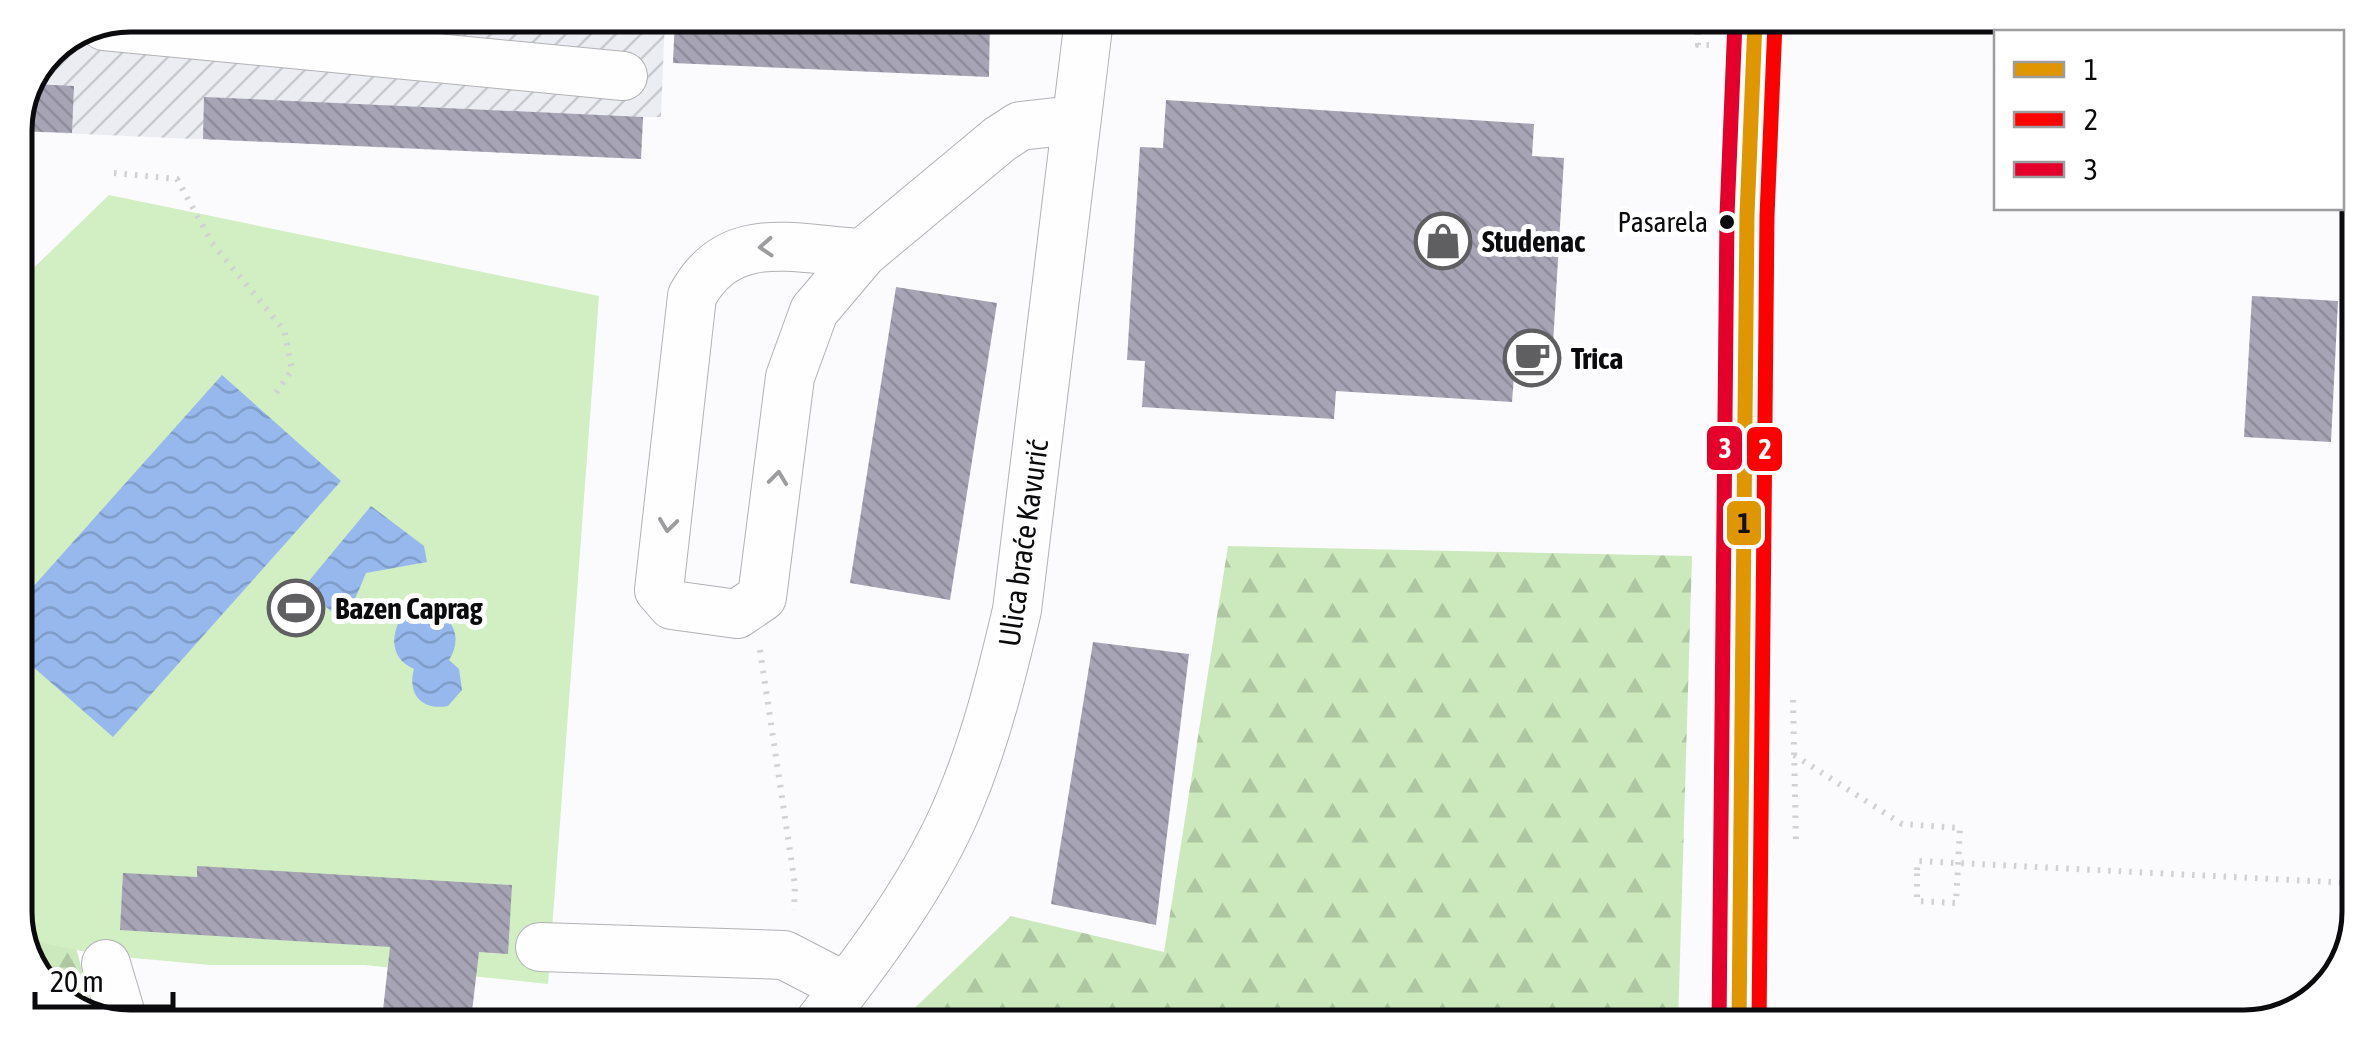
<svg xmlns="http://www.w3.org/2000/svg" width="2374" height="1042" font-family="'Asap Condensed',sans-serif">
<defs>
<pattern id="industrial-furrows" width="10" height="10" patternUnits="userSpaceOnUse" patternTransform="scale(2.5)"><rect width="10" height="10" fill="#ecedf3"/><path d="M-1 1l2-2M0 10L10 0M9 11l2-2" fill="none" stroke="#c9cacf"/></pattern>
<pattern id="forest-firs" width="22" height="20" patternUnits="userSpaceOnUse" patternTransform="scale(2.5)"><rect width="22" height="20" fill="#cce9bd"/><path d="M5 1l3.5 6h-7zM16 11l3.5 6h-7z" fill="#aec6a1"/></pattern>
<pattern id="water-waves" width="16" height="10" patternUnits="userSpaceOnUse" patternTransform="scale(2.5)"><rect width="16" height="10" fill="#96b8ed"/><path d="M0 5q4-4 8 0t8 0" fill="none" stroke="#809dca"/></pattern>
<pattern id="building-back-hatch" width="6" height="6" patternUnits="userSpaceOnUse" patternTransform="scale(2.5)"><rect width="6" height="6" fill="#a6a4b5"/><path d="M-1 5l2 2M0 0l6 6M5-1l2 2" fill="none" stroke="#8e8c9a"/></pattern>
</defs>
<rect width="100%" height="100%" fill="#fbfbfe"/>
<!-- industrial -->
<path fill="url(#industrial-furrows)" d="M130 15 665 17 661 117H643L641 159 15 131 49 48Z"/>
<!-- forest -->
<path fill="url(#forest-firs)" d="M1228 546 1692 556 1678 1025 901 1021 1011 916 1164 952Z
M15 876H58L94 1018H86L35 976 15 920Z"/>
<!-- park -->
<path fill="#d1efc3" d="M109 195 599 296 548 984 364 965H209L102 955 22 939 15 920V286Z"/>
<!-- water -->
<path fill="url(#water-waves)" d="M222 375 341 481 113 737 15 651V607Z
M371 506 424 546 427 562 366 573 349 613 337 616 303 588Z
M422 608C450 611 465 635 449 660L459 669 462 690 448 706C422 711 407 694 414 669 393 660 390 641 399 621Z"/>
<!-- building -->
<path fill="url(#building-back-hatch)" d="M675 17 990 19 989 77 673 63Z
M33 84 74 86 72 133 15 131Z
M204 97 643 117 641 159 203 139Z
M1166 100 1534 124 1532 156 1564 158 1551 378 1514 376 1512 402 1336 391 1334 419 1142 407 1145 361 1127 360 1140 147 1163 148Z
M896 287 997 303 950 600 850 583Z
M2252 296 2338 301 2331 442 2244 437Z
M1093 642 1189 654 1156 925 1051 904Z
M197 866 512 885 508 954 479 952 471 1020 382 1019 390 947 120 930 123 873 197 877Z"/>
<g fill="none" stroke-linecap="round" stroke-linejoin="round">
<!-- minor casing -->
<g stroke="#b2b2b5" stroke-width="50">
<path id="minor" d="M104 26 623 76
M863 253C796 250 730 226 692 296L659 590 672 605 737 614 762 597 790 377 814 311 863 253 1000 139 1020 126 1074 120
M540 947 784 955 846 987
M106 964 122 1018
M820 1021C873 953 927 881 960 801 986 739 1002 674 1017 610L1089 19
M1739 1025 1747 215 1755 22"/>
</g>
<!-- path -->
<path stroke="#d1d1d3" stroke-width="6" stroke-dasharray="2.5 8" stroke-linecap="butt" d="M1698 22V45H1709
M114 173 177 179 212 243 284 330 292 370 273 397
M760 650 795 885 794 910
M1793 700 1796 843
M1794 755 1902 824 1960 828 1956 903 1917 901V870"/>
<!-- minor -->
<use href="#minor" stroke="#fefeff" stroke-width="48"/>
<!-- path-bridge -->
<path stroke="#d1d1d3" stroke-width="6" stroke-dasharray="2.5 8" stroke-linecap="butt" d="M1917 870 1918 861 2351 883"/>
<!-- bus-1 casing -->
<g stroke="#fff" stroke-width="22">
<path id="bus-1" d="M1739 1025 1747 215 1755 22"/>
</g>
<!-- bus-2 casing -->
<g stroke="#fff" stroke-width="22">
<path id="bus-2" d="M1759 1025 1767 216 1775 23"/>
</g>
<!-- bus-3 casing -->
<g stroke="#fff" stroke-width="22">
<path id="bus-3" d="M1719 1025 1727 215 1735 22"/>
</g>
<!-- bus-1 -->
<use href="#bus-1" stroke="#df9601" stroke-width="15"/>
<!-- bus-2 -->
<use href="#bus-2" stroke="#f00" stroke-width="15"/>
<!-- bus-3 -->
<use href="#bus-3" stroke="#e4002b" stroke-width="15"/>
</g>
<!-- one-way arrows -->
<defs><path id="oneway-chevron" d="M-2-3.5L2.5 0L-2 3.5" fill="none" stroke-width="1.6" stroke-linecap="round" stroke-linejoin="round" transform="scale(2.5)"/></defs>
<g stroke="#9d9d9f">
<use href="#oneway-chevron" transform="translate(766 247) rotate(176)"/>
<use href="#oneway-chevron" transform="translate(778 478) rotate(-83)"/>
<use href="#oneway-chevron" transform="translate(668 525) rotate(97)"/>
</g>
<!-- icons -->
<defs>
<g id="shop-ring" transform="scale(2.875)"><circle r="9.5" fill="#fff" stroke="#5f5f62" stroke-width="1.5"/><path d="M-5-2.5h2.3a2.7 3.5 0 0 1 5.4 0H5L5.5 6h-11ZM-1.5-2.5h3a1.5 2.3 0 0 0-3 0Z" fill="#5f5f62"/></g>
<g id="cafe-ring" transform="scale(2.875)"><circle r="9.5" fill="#fff" stroke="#5f5f62" stroke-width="1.5"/><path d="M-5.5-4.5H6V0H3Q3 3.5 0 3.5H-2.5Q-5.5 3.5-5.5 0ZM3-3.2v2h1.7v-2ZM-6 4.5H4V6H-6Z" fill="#5f5f62"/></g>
<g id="stadium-ring" transform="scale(2.875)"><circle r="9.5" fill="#fff" stroke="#5f5f62" stroke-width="1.5"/><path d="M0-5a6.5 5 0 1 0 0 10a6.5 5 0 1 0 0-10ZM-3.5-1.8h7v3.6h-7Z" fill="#5f5f62"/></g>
</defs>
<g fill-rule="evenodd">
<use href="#shop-ring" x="1443" y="241"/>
<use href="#cafe-ring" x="1532" y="358"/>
<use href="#stadium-ring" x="296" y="608"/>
</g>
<!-- markers -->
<circle fill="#0b0b0e" stroke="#fff" stroke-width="4" cx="1727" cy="222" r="9"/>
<g text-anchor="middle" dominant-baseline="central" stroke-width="10" stroke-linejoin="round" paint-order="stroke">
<!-- bus labels -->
<g font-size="28" fill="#0b0b0e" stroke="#fff" text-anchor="end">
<text x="1708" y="222">Pasarela</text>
</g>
<!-- poi labels -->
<g font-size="30" font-weight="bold" fill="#0b0b0e" stroke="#fff" text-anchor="start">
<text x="1482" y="241">Studenac</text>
<text x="1571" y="358">Trica</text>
<text x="335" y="608">Bazen Caprag</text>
</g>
<!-- street labels -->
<g font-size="30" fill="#0b0b0e" stroke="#fff">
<text transform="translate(1023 543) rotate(-82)">Ulica braće Kavurić</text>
</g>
</g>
<!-- crop -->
<path d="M0 0H2374V1042H0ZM130 32H2244A98 98 0 0 1 2342 130V912A98 98 0 0 1 2244 1010H130A98 98 0 0 1 32 912V130A98 98 0 0 1 130 32Z" fill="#fff" fill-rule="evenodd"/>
<path fill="none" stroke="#0b0b0e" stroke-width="5" d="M130 32H2244A98 98 0 0 1 2342 130V912A98 98 0 0 1 2244 1010H130A98 98 0 0 1 32 912V130A98 98 0 0 1 130 32Z"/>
<g stroke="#fff" stroke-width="4">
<rect x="1705" y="424" width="39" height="48" rx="10" fill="#e4002b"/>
<rect x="1745" y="425" width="39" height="48" rx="10" fill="#f00"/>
<rect x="1725" y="499" width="38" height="48" rx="10" fill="#df9601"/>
</g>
<g font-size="28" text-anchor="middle" font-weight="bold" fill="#fff">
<text x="1725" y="458">3</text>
<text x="1765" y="459">2</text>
</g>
<g font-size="28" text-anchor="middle" font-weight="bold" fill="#111">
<text x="1744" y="533">1</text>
</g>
<!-- legend -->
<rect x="1994" y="30" width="350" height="180" fill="#ffffff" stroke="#9d9d9f" stroke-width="2.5"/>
<rect x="2014" y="62" width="50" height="15" fill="#df9601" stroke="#9d9d9f" stroke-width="2.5"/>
<text x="2084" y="80" font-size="30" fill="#0b0b0e">1</text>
<rect x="2014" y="112" width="50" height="15" fill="#ff0000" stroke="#9d9d9f" stroke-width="2.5"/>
<text x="2084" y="130" font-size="30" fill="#0b0b0e">2</text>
<rect x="2014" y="162" width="50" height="15" fill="#e4002b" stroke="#9d9d9f" stroke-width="2.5"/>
<text x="2084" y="180" font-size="30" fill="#0b0b0e">3</text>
<!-- scale -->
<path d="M35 992v15h138v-15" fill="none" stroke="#0b0b0e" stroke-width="5"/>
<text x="50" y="992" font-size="30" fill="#0b0b0e" stroke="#ffffff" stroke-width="8" paint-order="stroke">20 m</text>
</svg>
